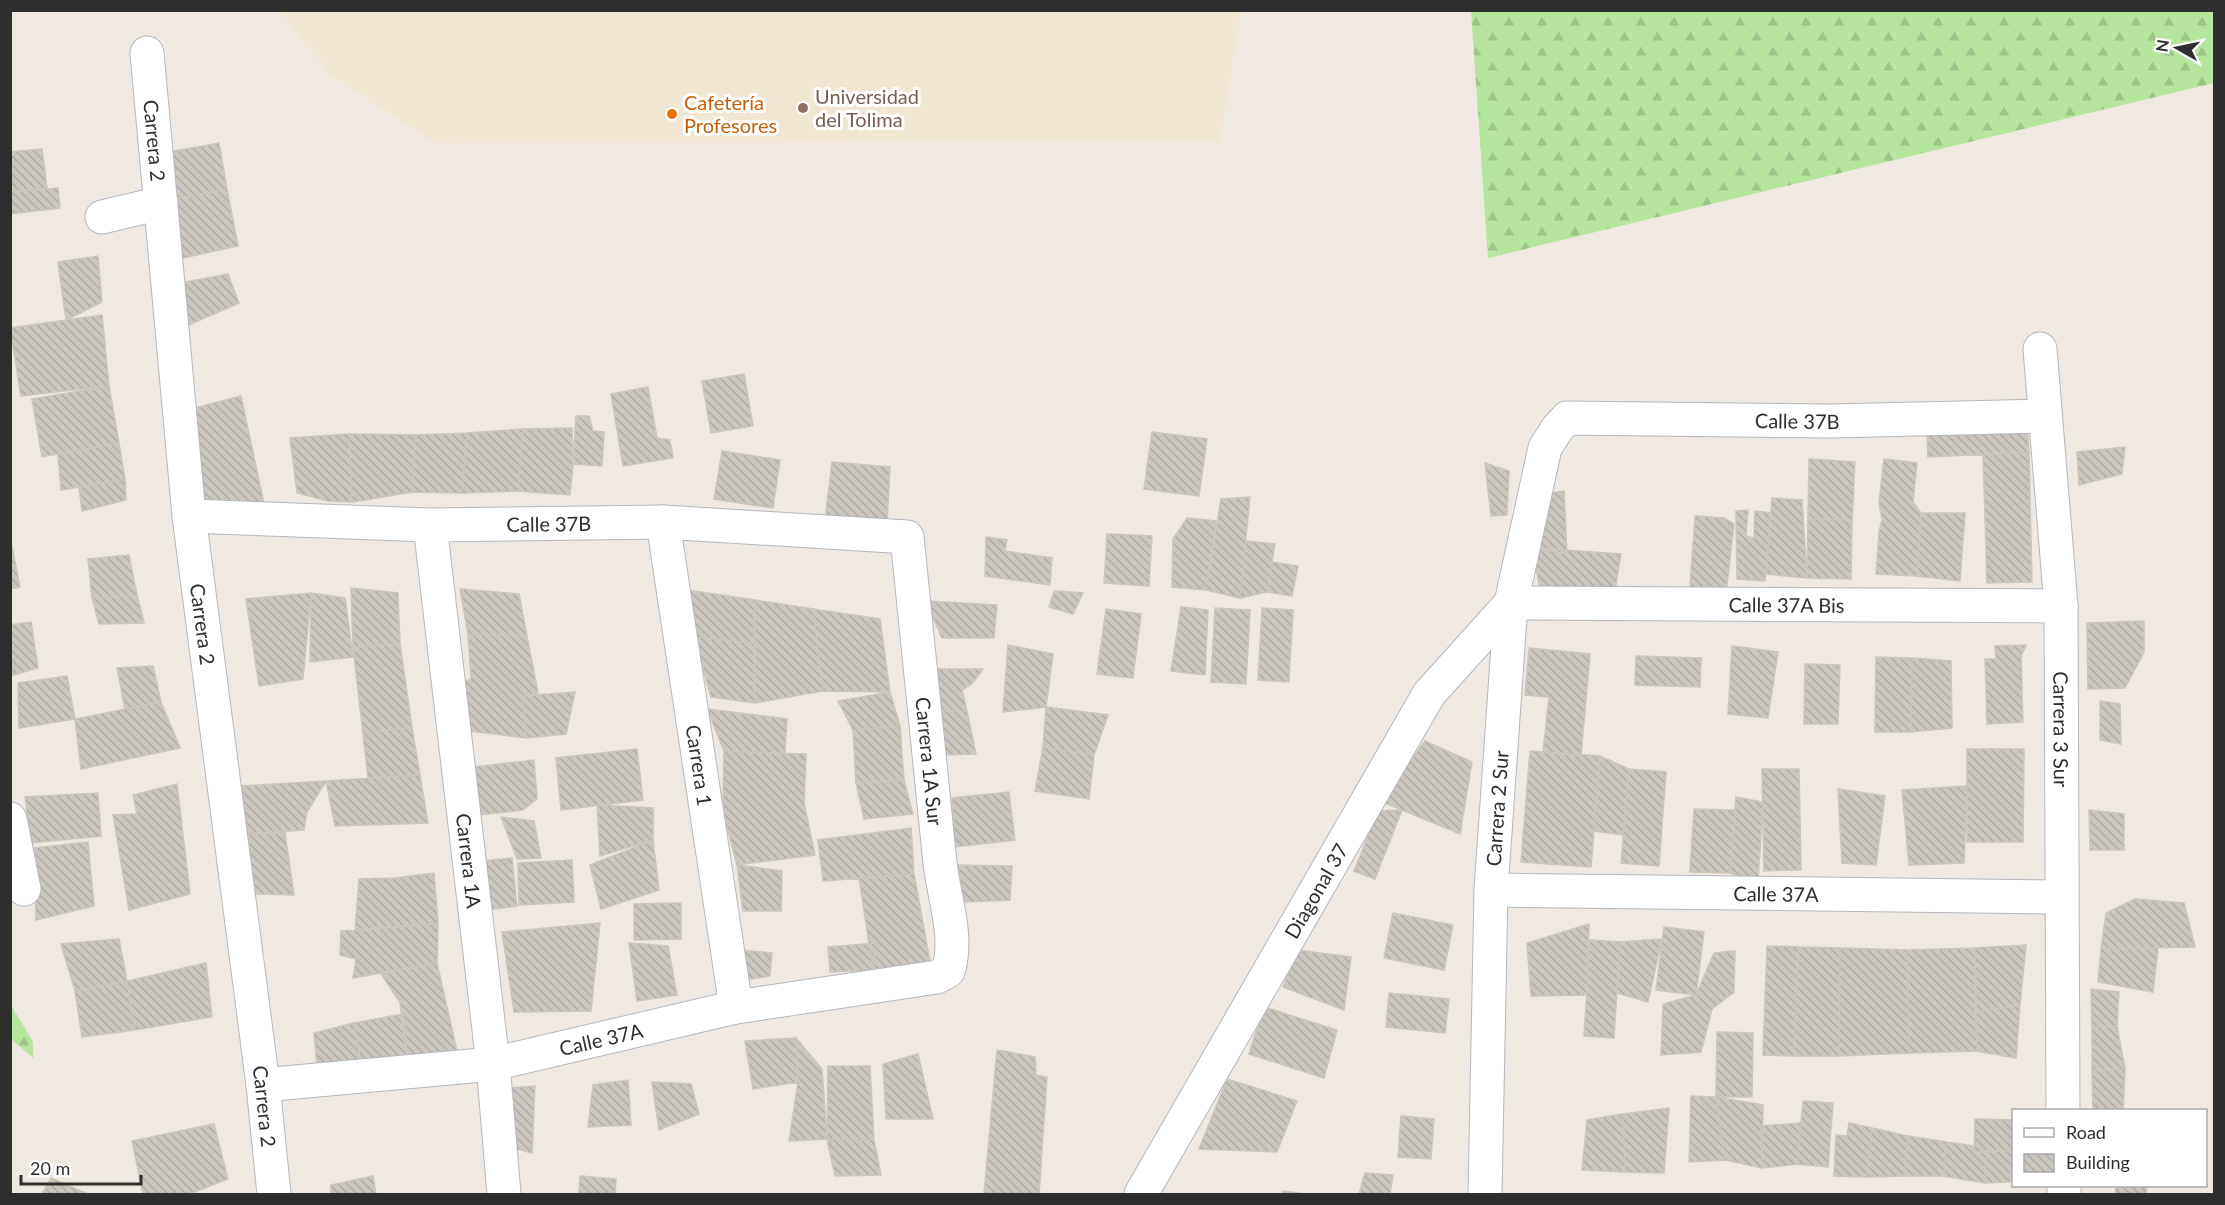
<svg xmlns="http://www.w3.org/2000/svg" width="2225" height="1205" font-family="Lato,sans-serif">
<defs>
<pattern id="forest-firs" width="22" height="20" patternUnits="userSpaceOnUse" patternTransform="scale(1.5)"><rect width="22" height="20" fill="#b6e59e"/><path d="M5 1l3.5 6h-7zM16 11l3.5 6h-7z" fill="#9dc588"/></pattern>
<pattern id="building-back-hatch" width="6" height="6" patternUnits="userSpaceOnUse" patternTransform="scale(1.5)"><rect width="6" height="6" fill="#cbc7bf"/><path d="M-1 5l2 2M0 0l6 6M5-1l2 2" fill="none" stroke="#afaba4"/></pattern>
</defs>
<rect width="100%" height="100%" fill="#efe9e1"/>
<!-- education -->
<path fill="#f0e6d1" d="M279 11H1241L1220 141 435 143 331 75Z"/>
<!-- forest -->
<path fill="url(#forest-firs)" d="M1471 11H2214V83L1488 258Z
M11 1005 33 1042V1058L11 1039Z"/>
<!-- building -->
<path fill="url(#building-back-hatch)" stroke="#cbc5ba" stroke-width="1.5" d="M219 143 227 189 166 201 157 154Z
M42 149 47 188 10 192V152Z
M58 188 60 208 10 214V192Z
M227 189 238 246 178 259 166 201Z
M98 256 102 302 66 320 58 262Z
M228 274 239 303 175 331 169 285Z
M102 315 109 386 21 396 10 328Z
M744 374 753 426 711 433 702 381Z
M109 386 119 443 42 457 32 399Z
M648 387 657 438 670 440 673 458 623 466 611 394Z
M241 396 264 504 198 515 195 408Z
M576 416H589L593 431 604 432 602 466 573 464Z
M2027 423 2029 452 1928 457 1927 428Z
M572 428 573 464 570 495 518 491 523 429Z
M523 429 518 491 462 493 467 433Z
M1152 432 1207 439 1199 496 1144 489Z
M467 433 462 493 412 492 415 435Z
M349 434 352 502 328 501 297 493 290 438Z
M349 434 415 435 412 492 352 502Z
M119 443 125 479 61 490 58 454Z
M2125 447 2122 474 2079 485 2077 452Z
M722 451 780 460 773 508 714 499Z
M2029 452 2032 582 1987 583 1983 454Z
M1809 459 1855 462 1852 520 1808 519Z
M1884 459 1917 463 1913 502 1921 513 1917 576 1876 574 1879 532 1882 520 1879 502Z
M832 462 890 467 887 523 825 520Z
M1485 463 1509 471 1507 515 1491 516Z
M125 479 126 500 82 511 79 487Z
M1564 491 1567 554 1533 548 1545 494Z
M1250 497 1240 598 1206 590 1221 499Z
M1772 498 1802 500 1807 578 1766 574Z
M1748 510 1746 536 1754 538 1755 511 1771 513 1765 581 1737 579 1736 511Z
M1921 513H1965L1960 581 1917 576Z
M1695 516 1724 518 1734 524 1726 594 1690 588Z
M1187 518 1216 521 1206 590 1172 587 1173 539Z
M1808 519 1852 520 1851 579 1807 578Z
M1107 534 1152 536 1149 586 1104 583Z
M986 537 1007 540 1005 551 1052 558 1050 585 985 576Z
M1246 541 1275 544 1267 592 1240 598Z
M12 547 20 587 10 589V548Z
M1533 548 1621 554 1615 590 1540 591Z
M129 555 137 595 92 598 88 559Z
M1272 562 1298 566 1292 596 1267 592Z
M351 588 398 593 400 644 353 647Z
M460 589 519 594 527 636 468 634Z
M680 589 755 600 754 643 694 637Z
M1054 591 1083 593 1073 614 1049 607Z
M311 593 345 598 353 657 310 662Z
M311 593 303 679 259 686 246 599Z
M137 595 144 623 99 624 92 598Z
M755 600 813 609 823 691 755 703Z
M926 601 997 605 994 638H942Z
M1181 607 1208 610 1205 675 1171 671Z
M1215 608 1250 610 1246 684 1211 682Z
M1262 608 1293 610 1289 682 1258 680Z
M813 609 880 619 890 692 823 691Z
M1106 609 1141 614 1133 678 1097 674Z
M2144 621V652L2125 688 2088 689 2087 623Z
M31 622 38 668 10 676V625Z
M468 634 527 636 538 693 522 696 526 738 463 730 453 687 471 679Z
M694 637 754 643 755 703 711 697Z
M400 644 412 727 363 734 353 647Z
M1008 645 1053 654 1046 707 1003 712Z
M2026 645 2021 657 2023 722 1987 724 1985 659H1996L1995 646Z
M1732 646 1778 652 1768 718 1728 714Z
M1529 648 1590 654 1581 756 1543 752 1549 697 1525 695Z
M1636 656 1701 658 1700 687 1635 685Z
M1876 657 1912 658 1911 732H1875Z
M1912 658 1951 661 1952 728 1911 732Z
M1805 664 1840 665 1838 724H1804Z
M153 666 161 702 125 709 117 668Z
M927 669H983L973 683 962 690 967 711 935 710Z
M67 676 75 719 19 728 18 683Z
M575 692 566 734 526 738 522 696Z
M890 692 900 726 853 730 838 701Z
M2100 701 2120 704 2121 744 2100 740Z
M161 702 180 748 81 769 75 719Z
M1046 707 1108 715 1094 755 1043 747Z
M707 709 787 719 785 754 724 751Z
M935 710 967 711 976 754 944 755Z
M900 726 904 780 856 783 853 730Z
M412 727 420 775 368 778 363 734Z
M1425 741 1472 762 1460 834 1380 801Z
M1043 747 1094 755 1089 799 1035 791Z
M637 749 643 800 561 810 556 758Z
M1967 749H2024L2023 842H1967Z
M724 751 806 754 804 803 815 855 737 865 723 812Z
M1530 751 1600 756 1591 867 1521 862Z
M1600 756 1629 769 1623 835 1594 831Z
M534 760 537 799 523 810 479 815 474 767Z
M1629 769 1666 772 1659 866 1621 863Z
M1762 769H1799L1801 870 1764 871Z
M420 775 428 823 335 826 326 781Z
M904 780 913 814 864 819 856 783Z
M326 781 307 812 304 830 246 834 241 786Z
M177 784 190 894 129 910 113 815 137 814 133 795Z
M1967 786 1964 863 1909 865 1902 790Z
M1838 789 1885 796 1876 865 1842 863Z
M1009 792 1015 840 955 847 952 798Z
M98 793 101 836 31 843 25 797Z
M1736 797 1763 802 1758 882 1730 873Z
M597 805 653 808V840L600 856Z
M1694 809 1735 810 1730 873 1690 872Z
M1402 810 1375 879 1354 871 1378 811Z
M2089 810 2124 814V850H2090Z
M501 817 534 821 541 858 517 859Z
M911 828 914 874 823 881 818 840Z
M285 833 294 895 254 894 246 834Z
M653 840 659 890 601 909 590 865Z
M88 842 94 906 36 920 35 848Z
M512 858 517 906 478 911 473 862Z
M572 860 574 902 519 905 518 863Z
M737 865 782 871 781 911H743Z
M958 865 1012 866 1010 900 963 902Z
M434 873 438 923 355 931 359 879 395 878Z
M914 874 930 961 873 970 859 878Z
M2135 899 2184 903 2195 947 2101 949 2106 913Z
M681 903V939L634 940V904Z
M1393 913 1453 925 1444 970 1384 958Z
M438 923 437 963 353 978 356 959 340 955 341 931Z
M600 923 591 1011 514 1012 502 932Z
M1589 924 1587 995 1531 996 1527 943Z
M1664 927 1704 932 1696 995 1656 990Z
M119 939 127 981 75 991 61 944Z
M1662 939 1648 1002 1617 993 1620 942Z
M1590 940 1620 942 1614 1038 1584 1036Z
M629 943 668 946 677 995 637 1001Z
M876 943 873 970 830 972 828 947Z
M2026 945 2020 1005 1975 1012V948Z
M1767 946 1798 947 1794 1056 1763 1055Z
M1798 947 1840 948 1839 1056H1794Z
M1840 948 1907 950 1909 1053 1839 1056Z
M1975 948 1977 1051 1909 1053 1907 950Z
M2158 948 2153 992 2098 982 2101 949Z
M740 950 772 953 770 976 745 980Z
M1296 950 1351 957 1344 1010 1283 987Z
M1735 951 1734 992 1712 1009 1701 1052 1661 1055 1663 1004 1696 995 1714 953Z
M206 963 212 1017 135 1030 127 981Z
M437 963 457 1051 408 1072 400 1002 381 974Z
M127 981 135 1030 82 1037 75 991Z
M2091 989 2119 992 2117 1026 2092 1027Z
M1389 993 1449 999 1445 1033 1386 1027Z
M2020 1005 2016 1058 1977 1051 1975 1012Z
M1264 1007 1337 1030 1324 1078 1249 1054Z
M403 1014 408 1072 363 1075 354 1023Z
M354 1023 363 1075 318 1076 314 1033Z
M2117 1026 2125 1069 2092 1070V1027Z
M1717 1032 1753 1033 1752 1097H1716Z
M796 1038 822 1069 827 1139 789 1141 798 1082Z
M796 1038 798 1082 753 1089 745 1041Z
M997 1050 1035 1057 1036 1075 1047 1077 1039 1194H984Z
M918 1054 933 1119H886L883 1064Z
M828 1066H870L874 1140 827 1139Z
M2125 1069 2123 1110H2093L2092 1070Z
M1227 1079 1297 1101 1277 1152 1199 1149Z
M628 1080 631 1125 588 1127 593 1085Z
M652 1082 691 1084 699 1114 659 1130Z
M535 1086 532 1153 501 1145 511 1088Z
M1691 1096 1716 1097 1725 1160 1689 1162Z
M1716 1097 1763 1105 1762 1168 1725 1160Z
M1803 1101 1833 1103 1828 1167 1797 1164Z
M1669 1108 1664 1173 1625 1172 1623 1114Z
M1623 1114 1625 1172 1582 1170 1587 1120Z
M1401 1116 1434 1119 1431 1159 1398 1157Z
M1975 1119 2014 1120 2013 1150 1974 1153Z
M1801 1123 1797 1164 1762 1168 1761 1126Z
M1849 1123 1872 1128 1867 1177 1834 1176 1836 1135 1847 1136Z
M214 1124 228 1179 189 1194H143L132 1141Z
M1872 1128 1908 1136 1904 1176 1867 1177Z
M1908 1136 1946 1142 1944 1176H1904Z
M827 1139 874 1140 881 1175 835 1176Z
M1946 1142 1974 1146V1153L1986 1151 1985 1183 1944 1176Z
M2013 1150 2010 1182 1985 1183 1986 1151Z
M1365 1173 1393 1175 1390 1194H1359Z
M373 1176 376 1194H331V1185Z
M580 1176 616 1179 615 1194H579Z
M51 1178 88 1194H42Z
M2116 1186 2147 1187 2146 1194H2115Z
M1283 1191 1306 1194H1282Z"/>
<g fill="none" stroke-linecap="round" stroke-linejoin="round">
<!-- minor casing -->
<g stroke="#b4b7c1" stroke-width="35">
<g id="minor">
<path id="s1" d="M147 53 189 516 263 1085 274 1194"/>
<path d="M102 217 161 203"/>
<path id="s2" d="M2040 349 2061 606 2063 1110"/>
<path id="s3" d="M189 516 430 525 663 522 907 537C918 646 929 755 940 863 944 898 959 938 948 971L937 977 736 1007 493 1064 263 1085"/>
<path id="s4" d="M663 522 736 1007"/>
<path id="s5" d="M430 525 493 1064 504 1194"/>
<path d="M10 819 24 889"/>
<path id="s6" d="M1491 890 2061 897"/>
<path d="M2064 1186V1194"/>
<path id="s7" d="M1141 1194 1429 694 1511 603 2061 606"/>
<path id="s8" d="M1485 1194 1491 890 1511 603 1545 448 1557 429 1567 418 1833 421 2045 416"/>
</g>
</g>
<!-- minor -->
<use href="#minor" stroke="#fff" stroke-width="33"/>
</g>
<!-- markers -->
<circle fill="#8d6e63" stroke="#fff" stroke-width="2" cx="803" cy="108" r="6"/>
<circle fill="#e8710a" stroke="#fff" stroke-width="2" cx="672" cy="114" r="6"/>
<g text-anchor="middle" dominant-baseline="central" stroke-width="6" stroke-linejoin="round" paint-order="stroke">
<!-- education labels -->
<g font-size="20" fill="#785e54" stroke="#fff" text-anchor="start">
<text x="815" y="96">Universidad<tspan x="815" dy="23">del Tolima</tspan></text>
</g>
<!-- food labels -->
<g font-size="20" fill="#c56008" stroke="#fff" text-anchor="start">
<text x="684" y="102">Cafetería<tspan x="684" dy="23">Profesores</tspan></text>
</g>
<!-- street labels -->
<g font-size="20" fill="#2e2e2e" stroke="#fff">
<text stroke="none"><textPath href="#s1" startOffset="88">Carrera 2</textPath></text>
<text stroke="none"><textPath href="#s8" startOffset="1018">Calle 37B</textPath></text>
<text stroke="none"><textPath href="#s3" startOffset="360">Calle 37B</textPath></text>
<text stroke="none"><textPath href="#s7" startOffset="975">Calle 37A Bis</textPath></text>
<text stroke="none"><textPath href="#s1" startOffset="574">Carrera 2</textPath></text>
<text stroke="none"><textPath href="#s2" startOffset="381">Carrera 3 Sur</textPath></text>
<text stroke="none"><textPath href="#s3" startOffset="944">Carrera 1A Sur</textPath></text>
<text stroke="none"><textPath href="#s4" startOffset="246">Carrera 1</textPath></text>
<text stroke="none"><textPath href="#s8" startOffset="386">Carrera 2 Sur</textPath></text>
<text stroke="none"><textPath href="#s5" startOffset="338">Carrera 1A</textPath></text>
<text stroke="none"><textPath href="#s7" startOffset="350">Diagonal 37</textPath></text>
<text stroke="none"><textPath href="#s6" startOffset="285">Calle 37A</textPath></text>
<text transform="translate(601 1039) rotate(-13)">Calle 37A</text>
<text stroke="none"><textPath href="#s1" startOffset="1060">Carrera 2</textPath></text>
</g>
</g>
<!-- border -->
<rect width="2225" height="1205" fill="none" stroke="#2e2e2e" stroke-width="24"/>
<!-- legend -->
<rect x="2012" y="1109" width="195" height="78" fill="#ffffff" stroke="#ababab" stroke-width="1.5"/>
<rect x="2024" y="1128" width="30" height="9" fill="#ffffff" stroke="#ababab" stroke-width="1.5"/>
<text x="2066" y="1139" font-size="18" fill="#2e2e2e">Road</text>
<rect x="2024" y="1154" width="30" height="18" fill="url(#building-back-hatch)" stroke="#ababab" stroke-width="1.5"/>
<text x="2066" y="1169" font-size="18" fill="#2e2e2e">Building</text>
<!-- north arrow -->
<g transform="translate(2177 48) rotate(279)" stroke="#ffffff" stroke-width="4.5" paint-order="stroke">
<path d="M0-4.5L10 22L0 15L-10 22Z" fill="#2e2e2e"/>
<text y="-9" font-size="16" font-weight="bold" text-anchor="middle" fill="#2e2e2e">N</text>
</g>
<!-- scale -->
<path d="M21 1175v9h120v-9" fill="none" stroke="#2e2e2e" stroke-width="3"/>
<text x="30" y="1175" font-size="18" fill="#2e2e2e" stroke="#ffffff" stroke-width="4.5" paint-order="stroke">20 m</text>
</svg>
